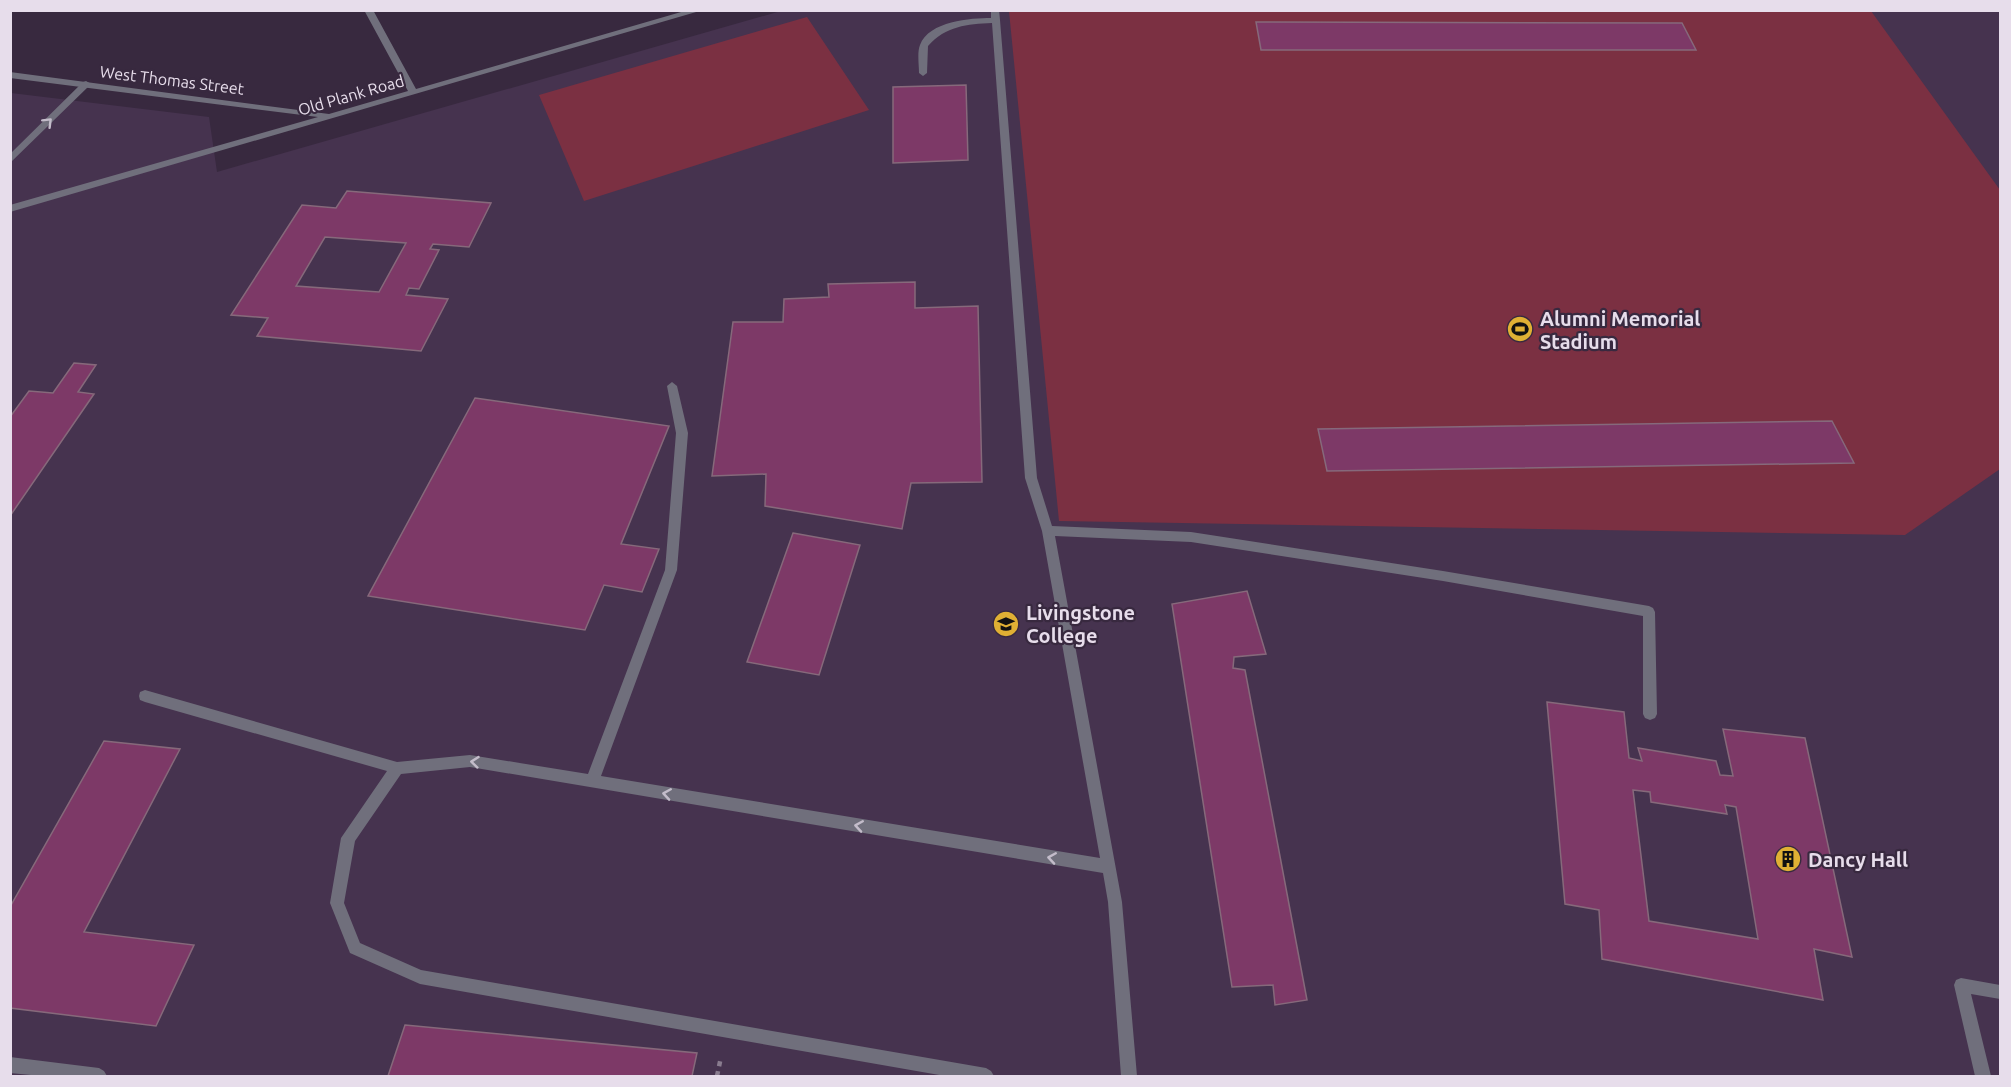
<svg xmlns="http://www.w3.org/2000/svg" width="2011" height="1087" font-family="Ubuntu,sans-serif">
<rect width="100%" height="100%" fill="#38293f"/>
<!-- built -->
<path fill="#46334f" d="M781 11H2000V1076H11V93L209 117 217 172Z"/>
<!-- green -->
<path fill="#7b3042" d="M1009 11H1871L2000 190V469L1905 535 1059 521Z
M807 17 869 110 584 201 539 95Z"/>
<!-- building -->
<path fill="#7d3967" stroke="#86697b" stroke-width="1.5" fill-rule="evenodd" d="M1256 22 1682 23 1696 50H1261Z
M966 85 968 160 893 163V87Z
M347 191 491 203 469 247 433 244 430 249 439 250 419 289 409 288 406 295 448 299 421 351 257 336 268 318 231 315 302 205 336 208ZM325 237 406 243 379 292 296 286Z
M915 282V308L978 306 982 482 911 483 902 529 765 506 766 474 712 476 733 322H783L784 299 829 297 828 284Z
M74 363 96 365 78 392 94 394 10 516V417L29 391 53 393Z
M475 398 669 426 621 544 659 549 642 592 604 585 585 630 368 596Z
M1832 421 1854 463 1327 471 1318 429Z
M793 533 860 545 819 675 747 662Z
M1247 591 1266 654 1234 657 1233 668 1245 670 1307 1000 1275 1005 1273 985 1232 987 1172 604Z
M1547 702 1624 712 1629 758 1642 761 1638 748 1716 761 1720 775 1733 776 1723 729 1805 738 1852 957 1814 949 1823 1000 1602 959 1599 910 1565 904ZM1633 790 1650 792 1651 802 1727 814 1725 805 1736 807 1758 939 1649 921Z
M104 741 180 749 84 932 194 945 156 1026 10 1008V907Z
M405 1025 697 1053 692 1076H388Z"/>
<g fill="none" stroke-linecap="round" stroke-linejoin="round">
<!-- path -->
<path stroke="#897c8f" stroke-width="4.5" stroke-dasharray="5 5" stroke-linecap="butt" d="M717 1076 721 1057"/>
<!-- lane -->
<path fill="#706f7c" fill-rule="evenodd" d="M991 10H999L1000 20 1037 478 1052 526 1191 532 1443 571 1649 606 1653 608 1655 612 1657 714 1655 718 1650 720 1645 718 1643 714V616L1443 581 1191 542 1055 536 1122 902 1137 1076H1121L1108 902 1103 873 470 767 401 774 355 841 344 903 360 943 421 970 986 1068 991 1071 994 1076H945L420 984 350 953 330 903 341 838 387 771 145 702 140 700 139 696 140 692 145 690 397 762 470 755 588 774 665 570 676 433 667 386 672 382 677 386 688 433 677 570 601 776 1100 858 1042 531 1025 478 992 23C967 24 946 26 928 46L927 73 923 76 919 73C919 65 917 52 920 45 929 21 971 18 991 18Z
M86 81 91 84 89 86 10 163V154L83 82Z
M1961 978 2000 985V999L1971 994 1991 1076H1975L1954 985 1956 980Z
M10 1057 99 1068 104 1071 107 1076H41L10 1073Z"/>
<!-- street -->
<path fill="#706f7c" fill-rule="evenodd" d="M364 10H373L416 89 688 10H703L10 212V205L318 117 10 78V72L329 114 408 91Z"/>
</g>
<!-- one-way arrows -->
<defs><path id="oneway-chevron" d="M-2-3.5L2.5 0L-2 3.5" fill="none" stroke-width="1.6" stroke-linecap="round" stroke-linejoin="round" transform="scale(1.5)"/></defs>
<g stroke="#c3bcca">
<use href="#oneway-chevron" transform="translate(48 122) rotate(-45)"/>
<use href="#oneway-chevron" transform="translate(475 762) rotate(-174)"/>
<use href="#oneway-chevron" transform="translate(667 794) rotate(-171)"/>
<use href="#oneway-chevron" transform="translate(859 826) rotate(-171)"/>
<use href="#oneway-chevron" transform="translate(1052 858) rotate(-171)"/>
</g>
<!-- icons -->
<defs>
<g id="stadium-disc" transform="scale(1.35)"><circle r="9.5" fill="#e0b034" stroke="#38293f"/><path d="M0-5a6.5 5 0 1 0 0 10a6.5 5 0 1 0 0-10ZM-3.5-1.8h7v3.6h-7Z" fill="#111"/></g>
<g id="university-disc" transform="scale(1.35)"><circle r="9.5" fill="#e0b034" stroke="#38293f"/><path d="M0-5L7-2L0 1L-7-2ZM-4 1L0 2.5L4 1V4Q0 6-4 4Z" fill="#111"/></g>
<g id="building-disc" transform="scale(1.35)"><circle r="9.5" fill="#e0b034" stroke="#38293f"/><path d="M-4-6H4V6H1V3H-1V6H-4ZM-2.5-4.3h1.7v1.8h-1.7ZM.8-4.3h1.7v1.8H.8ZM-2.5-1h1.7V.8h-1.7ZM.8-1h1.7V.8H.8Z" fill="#111"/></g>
</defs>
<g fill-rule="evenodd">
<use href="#stadium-disc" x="1520" y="329"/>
<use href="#university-disc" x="1006" y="624"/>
<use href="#building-disc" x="1788" y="859"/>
</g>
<g text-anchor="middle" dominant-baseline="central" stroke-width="4.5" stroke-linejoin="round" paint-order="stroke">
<!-- far-street labels -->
<g font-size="16" fill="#e7ddeb" stroke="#38293f">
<text transform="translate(172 80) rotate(7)">West Thomas Street</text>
<text transform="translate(351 95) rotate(-16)">Old Plank Road</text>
</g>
<!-- poi labels -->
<g font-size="20" font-weight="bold" fill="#e7ddeb" stroke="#38293f" text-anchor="start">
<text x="1540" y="318">Alumni Memorial<tspan x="1540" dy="23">Stadium</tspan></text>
<text x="1026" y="612">Livingstone<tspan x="1026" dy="23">College</tspan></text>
<text x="1808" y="859">Dancy Hall</text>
</g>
</g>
<!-- border -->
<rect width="2011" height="1087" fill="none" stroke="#e7ddeb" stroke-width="24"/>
</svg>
